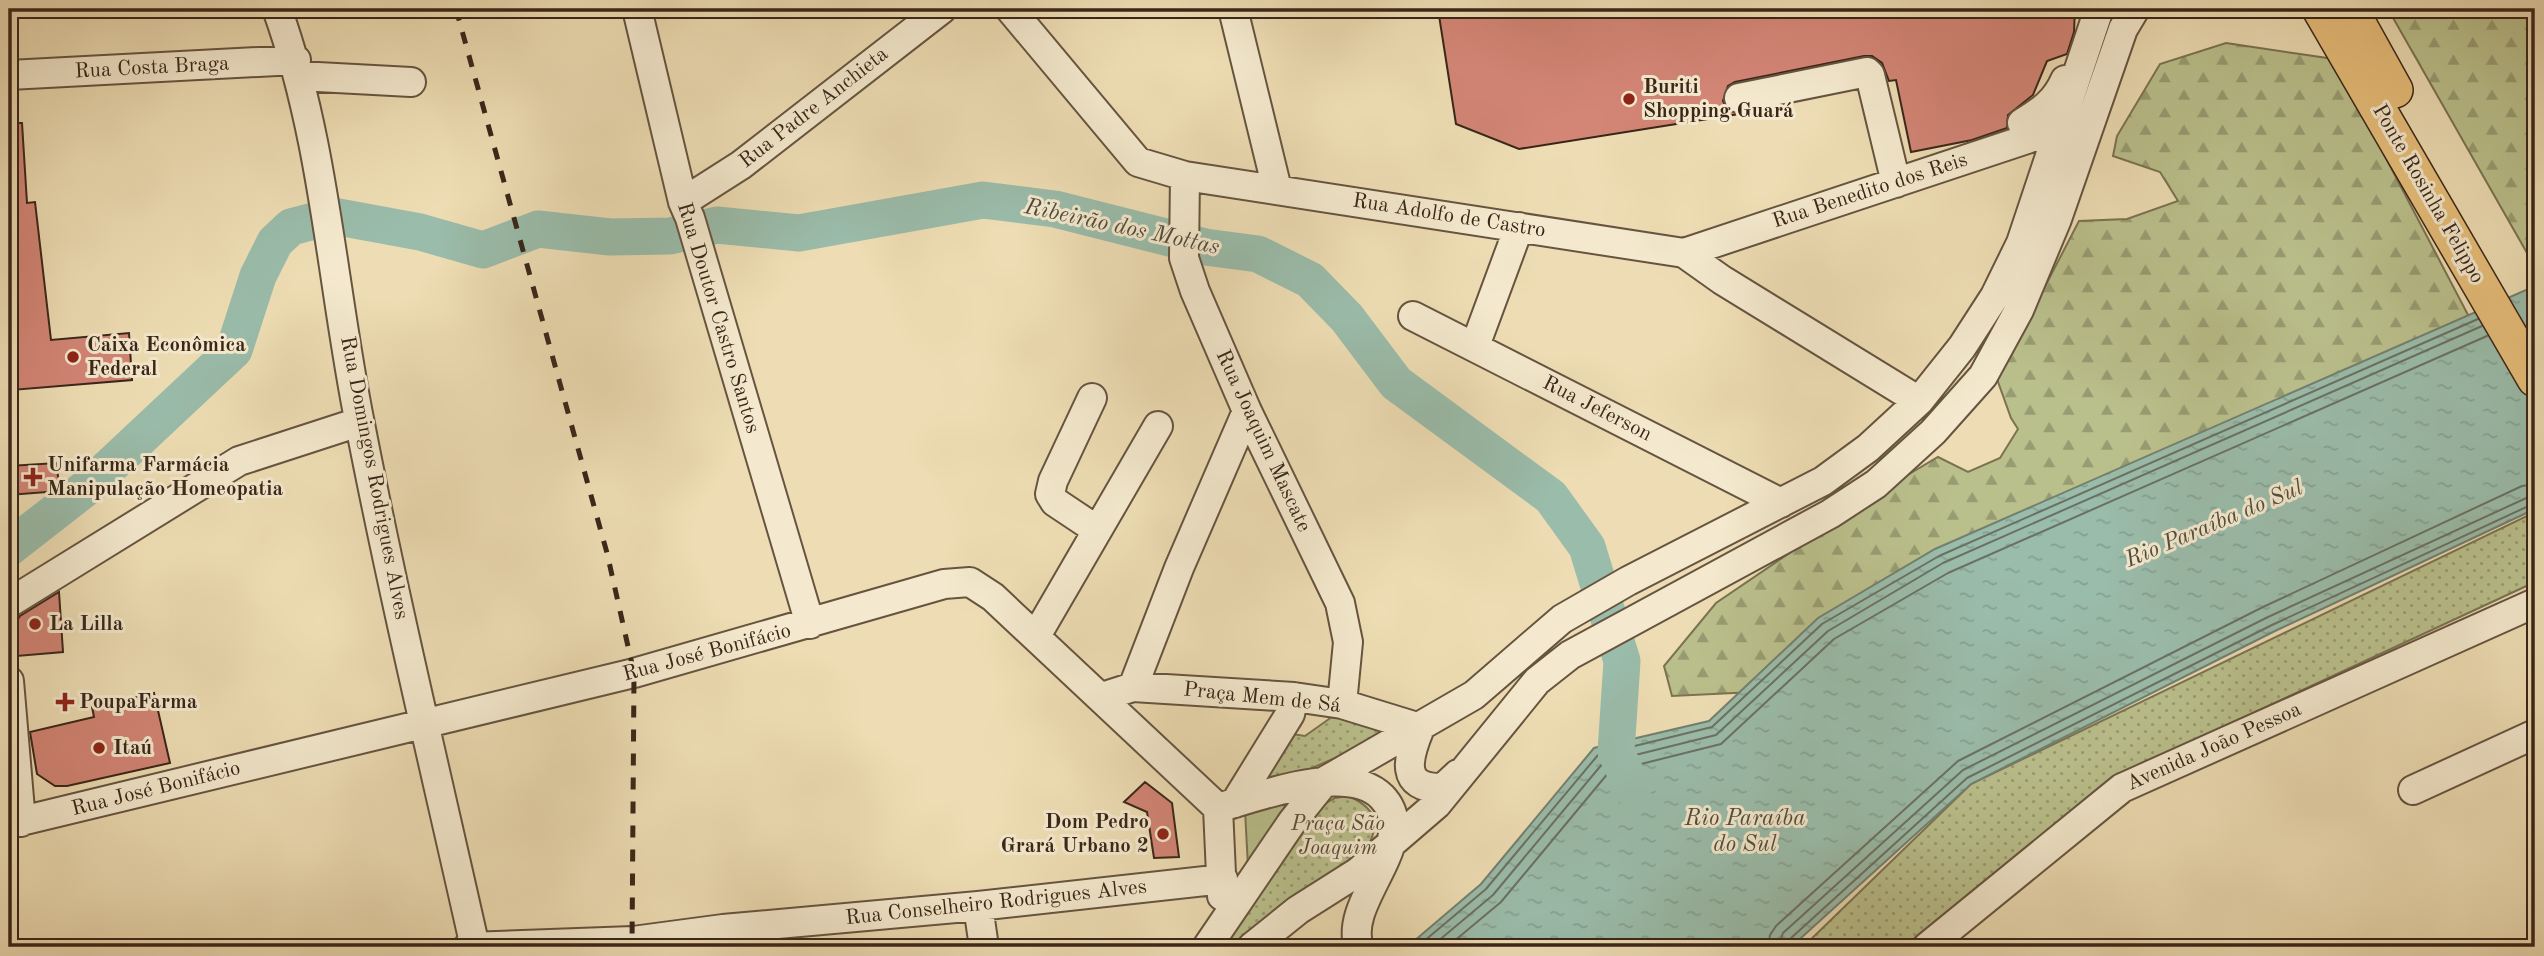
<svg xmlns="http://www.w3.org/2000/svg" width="2544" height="956" font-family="'Old Standard TT',serif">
<defs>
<pattern id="forest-firs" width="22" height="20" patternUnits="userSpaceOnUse" patternTransform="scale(1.75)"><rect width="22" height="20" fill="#bac08c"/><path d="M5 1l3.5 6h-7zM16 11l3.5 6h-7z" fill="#989c72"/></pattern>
<pattern id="park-dots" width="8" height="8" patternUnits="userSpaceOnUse" patternTransform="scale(1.75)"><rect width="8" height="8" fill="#bac08c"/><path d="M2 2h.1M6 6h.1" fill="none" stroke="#989c72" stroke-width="1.8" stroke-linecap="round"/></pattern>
<pattern id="water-ripples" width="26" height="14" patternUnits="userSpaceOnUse" patternTransform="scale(1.75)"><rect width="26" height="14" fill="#9abcaa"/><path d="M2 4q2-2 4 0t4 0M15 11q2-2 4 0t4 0" fill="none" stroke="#85a192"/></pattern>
</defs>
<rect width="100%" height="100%" fill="#eeddb4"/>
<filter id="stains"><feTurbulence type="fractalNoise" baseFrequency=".00286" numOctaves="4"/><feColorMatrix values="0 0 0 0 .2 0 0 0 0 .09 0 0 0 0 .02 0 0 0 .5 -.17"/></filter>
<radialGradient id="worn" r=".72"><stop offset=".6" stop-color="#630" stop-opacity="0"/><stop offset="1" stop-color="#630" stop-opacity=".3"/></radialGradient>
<!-- grass -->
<path fill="#bac08c" stroke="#7a7352" stroke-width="2" d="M1290 798 1248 867 1245 810Z"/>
<!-- forest -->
<path fill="url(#forest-firs)" stroke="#7a7352" stroke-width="2" d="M2388 9H2535V267Z
M2226 43 2334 59 2477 332 1755 692 1672 696 1664 666 1716 603 1879 492 1938 457 1968 472 2000 458 2018 429 2011 418 1997 379 2079 221 2127 219 2178 201 2160 172 2113 156 2117 136 2160 64Z"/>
<!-- park -->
<path fill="url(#park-dots)" stroke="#7a7352" stroke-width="2" d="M2535 512V582L2111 779 1904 947H1803L1971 784Z
M1343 709 1399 730 1255 793 1286 733 1305 736Z
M1348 796C1384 811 1378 831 1361 860L1235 947H1221L1273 868 1321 806 1335 798Z"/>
<!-- water -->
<path fill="url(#water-ripples)" stroke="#738070" stroke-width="2" d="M2535 286V509L2275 631 1971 784 1791 947H1407L1481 884 1594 748 1709 721 1818 618 1935 549Z"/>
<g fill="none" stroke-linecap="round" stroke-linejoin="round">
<!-- shore -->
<path stroke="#6a7162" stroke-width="2" d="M1417 947 1486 889 1598 755 1712 727 1822 624 1939 556 2478 319
M1431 947 1493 895 1603 763 1716 735 1828 631 1943 563 2482 326
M1447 947 1501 902 1609 772 1721 744 1834 639 1948 573 2487 336
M1768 947 1770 935 1776 926 1958 761 2263 607 2522 486 2535 484
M1778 947 1783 933 1963 770 2268 617 2535 494
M1787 947 1790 939 1967 778 2272 625 2535 503"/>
<!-- river -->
<path stroke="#9abcaa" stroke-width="37" d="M9 548 91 484 234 350 258 276 275 242 291 227 333 216 420 232 483 250 538 229 610 237 670 236 717 225 799 233 983 200 1055 209 1205 247 1258 254 1310 280 1347 318 1396 383 1551 497 1587 547 1622 661 1616 752 1633 789"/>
</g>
<!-- building -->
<path fill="#d38576" stroke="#392619" stroke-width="2" d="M1438 9H2075L2074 32 2067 54 2047 61 2033 95 2008 115 2007 128 1972 140 1911 152 1896 80 1889 81 1882 63 1872 56H1864L1735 82 1728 86 1723 101 1727 109 1739 114 1519 149 1456 124Z
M9 123H22L27 203 35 202 51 340 129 333 132 380 12 390 15 340 9 341Z
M57 463 59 491 9 495V466Z
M59 592 63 652 17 656 14 625 20 616Z
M154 693 170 763 67 786H55L37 774 30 732 94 717 92 707Z
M1145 782 1172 803 1179 857 1154 858 1147 812 1124 802Z"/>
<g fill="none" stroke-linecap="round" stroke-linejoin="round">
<!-- minor casing -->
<g stroke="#665440" stroke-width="32">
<path id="minor" d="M277 9C325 142 332 286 360 424 394 599 436 773 475 947
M637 9 683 202 690 218 810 624
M1010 9 1138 162 1185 176 1684 253 1722 280 1919 401
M1233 9 1277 189
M9 75 296 60
M299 76 411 82
M1739 98 1867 72 1870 75 1896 183
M2022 123C2042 111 2056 101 2065 80
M1185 176 1184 258 1195 291 1247 411 1340 603 1348 642 1342 704
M683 202 741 165 942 9
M1684 253 2057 129
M1413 316 1781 503
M1475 346 1519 227
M1092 398 1053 481 1050 494 1055 502 1097 530
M9 603 239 461 359 422
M1036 636 1158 426
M9 681 21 822
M1133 687 1179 568 1247 411
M1102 697 1133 687 1294 697 1342 704 1420 728C1408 757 1398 789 1443 788L1458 774
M2413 790 2535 734
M1235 803 1290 714 1294 697
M1218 808 1222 896
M9 824 634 673 944 584 970 582 993 597 1218 808C1260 796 1348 762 1382 797 1423 840 1342 901 1359 947
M978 906 984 947
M468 947 633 941 723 929 978 906 1223 879
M1207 947 1292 822 1325 781 1474 695 1562 619 1628 581 1823 481 1868 448 1919 401 1962 347 1995 296 2021 243 2099 9
M1252 947 1298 910 1358 872 1437 804 1537 681 1570 655 1830 514 1876 484 1933 432 1983 376 2019 310 2057 219 2123 29 2135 9
M1927 947 2122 788 2535 603"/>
</g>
<!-- major casing -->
<g stroke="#392619" stroke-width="38">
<path id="major" d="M2320 9 2535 379
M2350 9 2395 90"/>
</g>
<!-- minor -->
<use href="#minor" stroke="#f4e9ce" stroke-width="28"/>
<!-- major -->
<use href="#major" stroke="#e7be7a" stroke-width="35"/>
<!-- rail -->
<path stroke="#392619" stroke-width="5" stroke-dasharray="12 12" stroke-linecap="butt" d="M456 9 607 553 634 673 632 947"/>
</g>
<!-- markers -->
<g fill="#8f2418" stroke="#f4e9ce" stroke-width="2.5">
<circle cx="1629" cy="99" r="7"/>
<circle cx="73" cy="357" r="7"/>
<path d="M29.5 466.5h7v7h7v7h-7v7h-7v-7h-7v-7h7z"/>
<circle cx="35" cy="624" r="7"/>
<path d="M61.5 691.5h7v7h7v7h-7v7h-7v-7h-7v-7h7z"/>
<circle cx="99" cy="748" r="7"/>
<circle cx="1163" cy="834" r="7"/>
</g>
<g text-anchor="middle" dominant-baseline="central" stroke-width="6" stroke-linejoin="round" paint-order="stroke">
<!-- street labels -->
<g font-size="21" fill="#392619" stroke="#f4e9ce">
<text transform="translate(152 68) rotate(-3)">Rua Costa Braga</text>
<text transform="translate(814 108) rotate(-38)">Rua Padre Anchieta</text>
<text transform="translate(1870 191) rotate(-18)">Rua Benedito dos Reis</text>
<text transform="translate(2428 194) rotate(60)">Ponte Rosinha Felippo</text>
<text transform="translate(1449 216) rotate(9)">Rua Adolfo de Castro</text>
<text transform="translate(718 318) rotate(73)">Rua Doutor Castro Santos</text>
<text transform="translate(1597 409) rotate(27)">Rua Jeferson</text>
<text transform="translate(1263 441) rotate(65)">Rua Joaquim Mascate</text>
<text transform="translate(374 478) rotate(79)">Rua Domingos Rodrigues Alves</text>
<text transform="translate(707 653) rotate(-15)">Rua José Bonifácio</text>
<text transform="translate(1262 698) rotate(6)">Praça Mem de Sá</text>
<text transform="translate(2214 747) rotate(-24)">Avenida João Pessoa</text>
<text transform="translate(156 789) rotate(-14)">Rua José Bonifácio</text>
<text transform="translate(996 903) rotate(-6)">Rua Conselheiro Rodrigues Alves</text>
</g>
<!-- poi labels -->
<g font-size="21" font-weight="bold" fill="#392619" stroke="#f4e9ce" text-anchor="start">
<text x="1643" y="87">Buriti<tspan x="1643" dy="24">Shopping Guará</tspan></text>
<text x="87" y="345">Caixa Econômica<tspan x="87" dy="24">Federal</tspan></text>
<text x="47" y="465">Unifarma Farmácia<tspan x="47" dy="24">Manipulação Homeopatia</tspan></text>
<text x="49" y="624">La Lilla</text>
<text x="79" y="702">PoupaFarma</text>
<text x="113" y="748">Itaú</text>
<text x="1149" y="822" text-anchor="end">Dom Pedro<tspan x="1149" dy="24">Grará Urbano 2</tspan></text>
</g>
<!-- park labels -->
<g font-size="21" font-style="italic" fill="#594c36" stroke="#f4e9ce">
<text x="1338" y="824">Praça São<tspan x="1338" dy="24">Joaquim</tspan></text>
</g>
<!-- water labels -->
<g font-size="23" font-style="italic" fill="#514c3d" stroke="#f4e9ce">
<text transform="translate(1122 227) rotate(12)">Ribeirão dos Mottas</text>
<text transform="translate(2214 524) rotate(-23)">Rio Paraíba do Sul</text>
<text x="1745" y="818">Rio Paraíba<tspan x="1745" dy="26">do Sul</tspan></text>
</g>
</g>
<!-- margin -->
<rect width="2544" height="956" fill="none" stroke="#eeddb4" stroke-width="35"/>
<rect x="10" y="10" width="2523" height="935" fill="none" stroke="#392619" stroke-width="3.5"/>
<rect x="18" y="18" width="2509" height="921" fill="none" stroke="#392619" stroke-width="2"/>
<rect width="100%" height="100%" filter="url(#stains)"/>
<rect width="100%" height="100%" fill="url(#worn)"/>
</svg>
